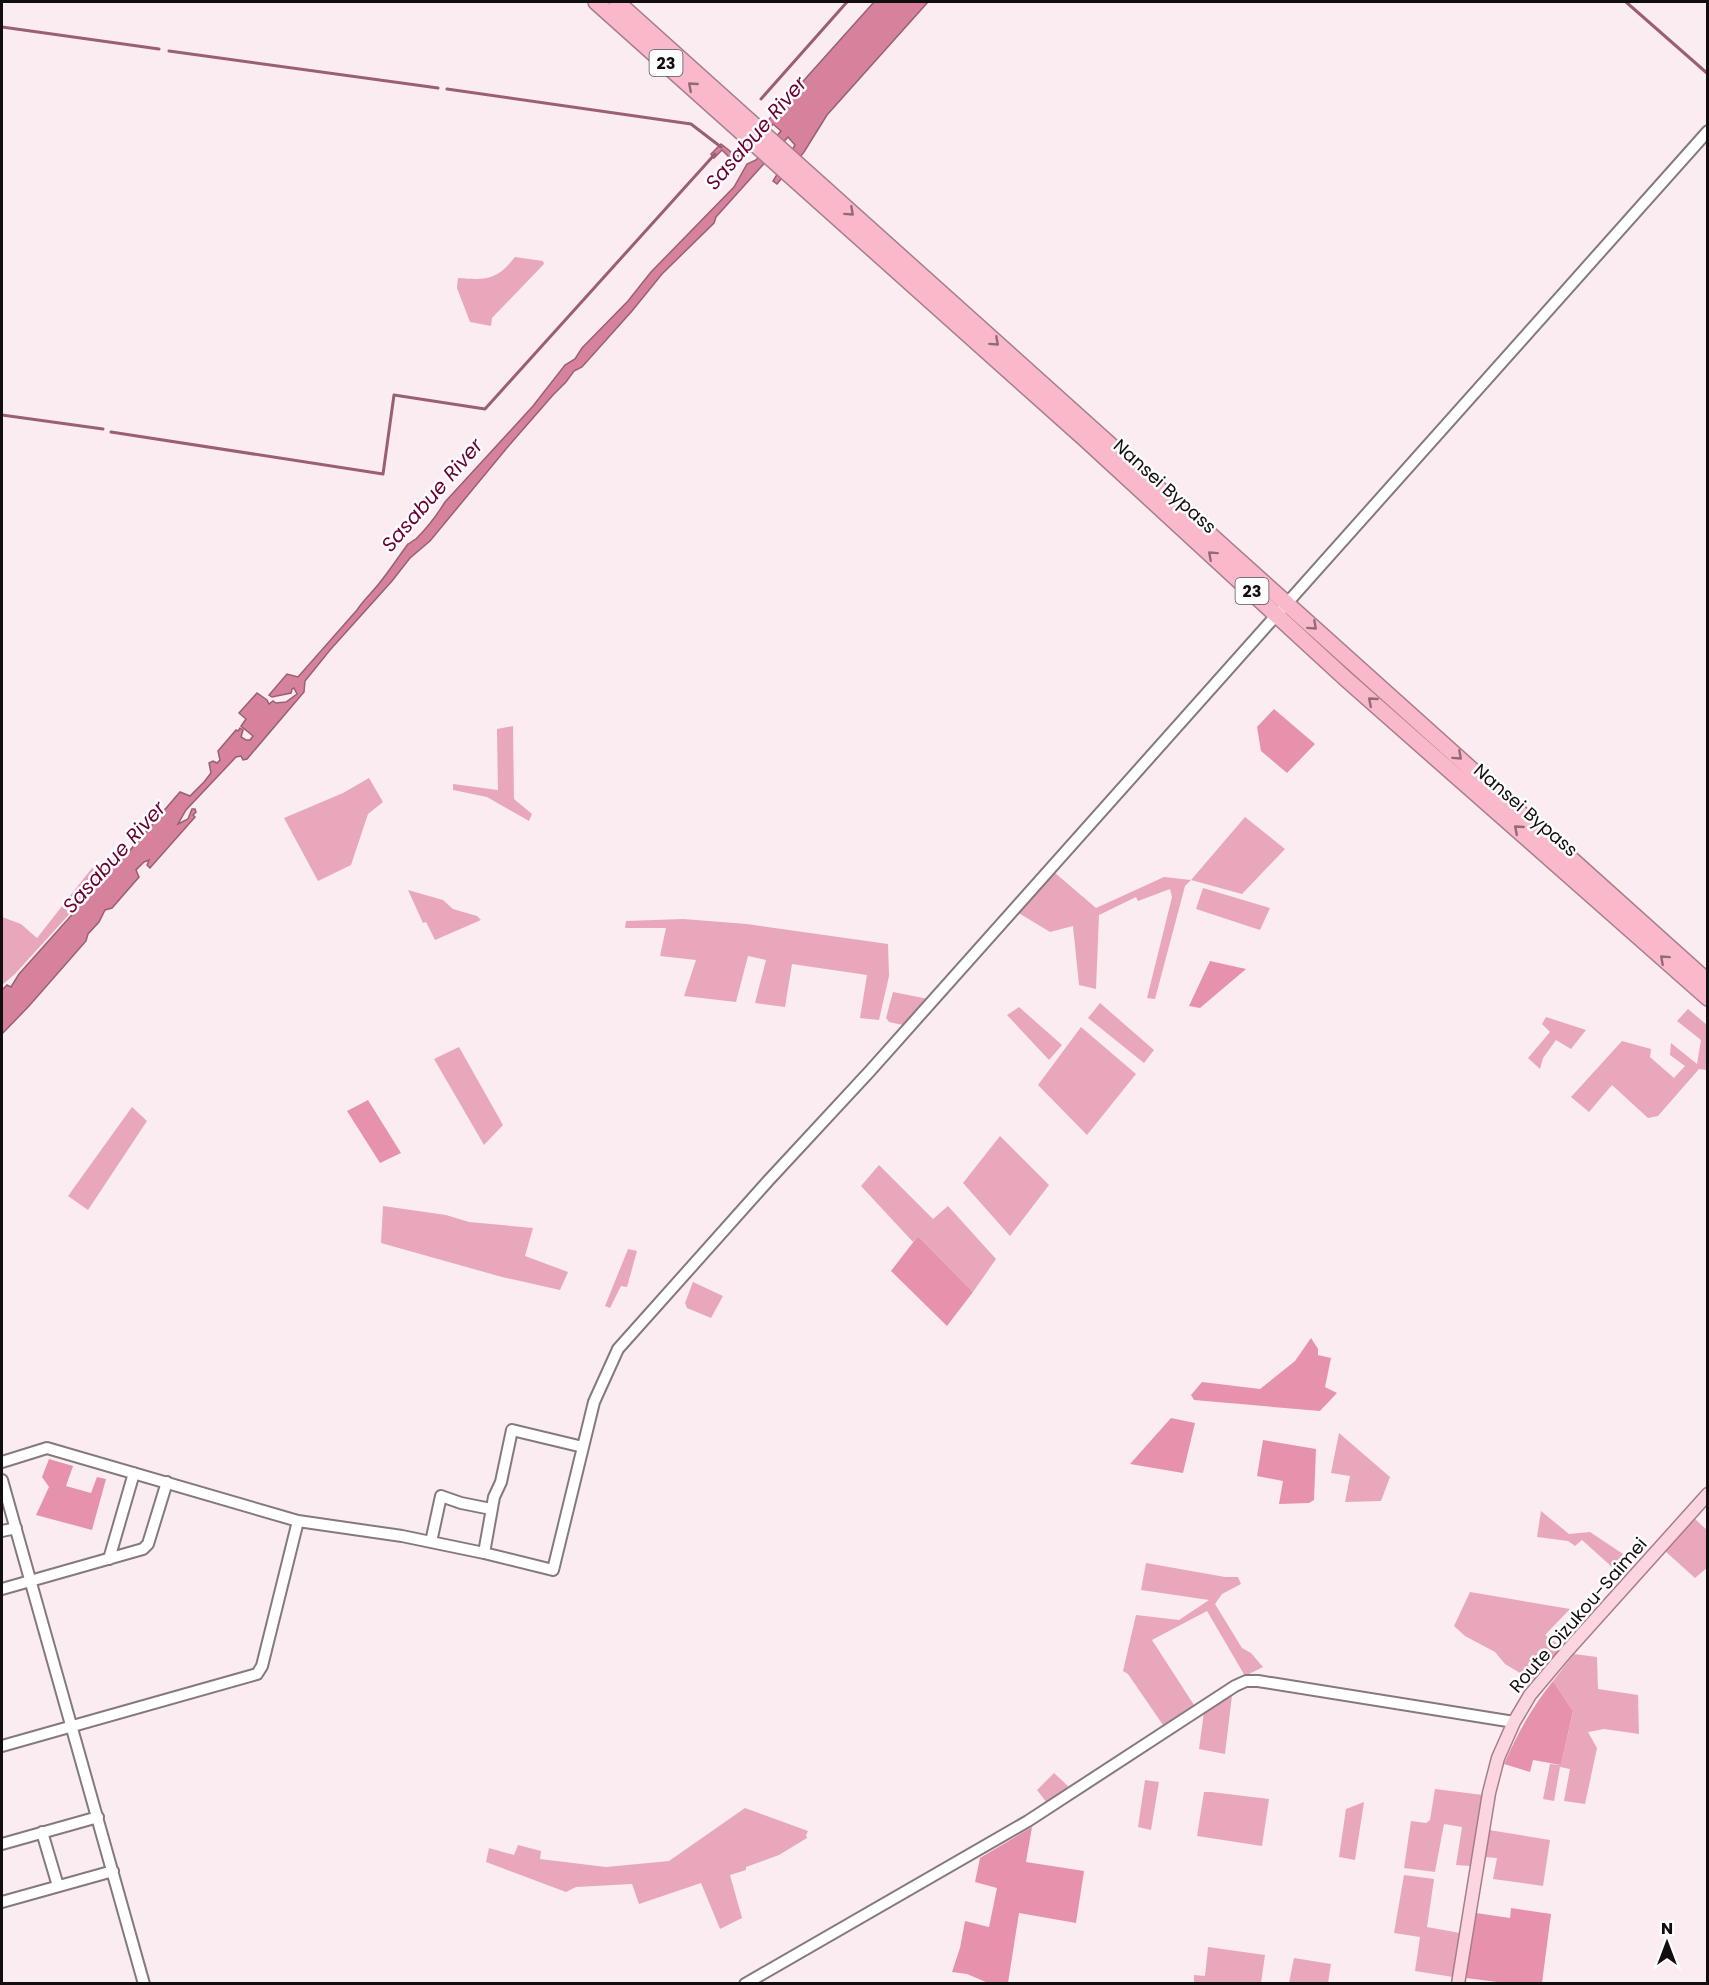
<svg xmlns="http://www.w3.org/2000/svg" width="1709" height="1985" font-family="Poppins,sans-serif">
<rect width="100%" height="100%" fill="#faecf0"/>
<!-- green -->
<path fill="#e9a7bb" d="M515 257 543 261 544 264 492 318 491 326 470 322 457 288 458 278C486 280 496 281 515 257Z
M513 726 514 799 532 814 529 821 487 797 453 790V784L498 790 497 729Z
M369 778 383 802 368 814 351 865 318 881 284 818 343 793Z
M1245 817 1285 849 1242 894 1191 880 1185 886 1155 999 1147 998 1172 897 1170 889 1138 901 1136 897 1099 915 1096 989 1079 985 1073 926 1050 932 1017 912 1054 872 1096 908 1164 877 1191 880Z
M92 868 99 874 90 886 92 889 15 974 2 985V917L21 924 37 938Z
M1203 888 1270 908 1260 930 1196 909Z
M408 890 443 900 453 909 477 916 481 920 435 940 426 922 423 923Z
M683 919 747 924 888 944 889 976 879 1020 860 1018 867 975 792 964 785 1007 755 1003 766 960 748 956 736 1002 684 996 696 960 660 956 666 928H625L626 921Z
M893 992 928 999 903 1025 889 1022 886 1018Z
M1100 1003 1154 1050 1144 1063 1088 1018Z
M1019 1007 1062 1045 1049 1060 1007 1015Z
M1688 1009 1707 1025V1070L1699 1069 1658 1116 1648 1118 1612 1085 1589 1112 1571 1097 1622 1041 1651 1049 1650 1057 1674 1078 1685 1066 1670 1055 1671 1043 1697 1064 1701 1040 1677 1021Z
M1546 1017 1586 1030 1571 1049 1556 1040 1543 1058 1540 1069 1528 1058 1550 1032 1542 1024Z
M1081 1027 1136 1074 1087 1135 1038 1085Z
M459 1047 503 1125 484 1145 434 1059Z
M132 1107 147 1121 88 1210 68 1196Z
M1000 1136 1049 1185 1010 1236 963 1183Z
M879 1165 933 1219 948 1206 996 1259 973 1292 918 1236 913 1242 861 1186Z
M383 1206 446 1215 469 1222 533 1228 525 1256 568 1272 560 1290 502 1277 381 1243Z
M628 1249 637 1251 627 1287 621 1286 610 1308 605 1306Z
M693 1282 723 1296 711 1318 687 1308 685 1303Z
M1339 1433 1390 1477 1381 1501 1345 1502 1350 1476 1331 1473Z
M1541 1511 1569 1534 1590 1532 1623 1554 1612 1567 1582 1540 1575 1546 1568 1541 1537 1537Z
M1695 1519 1707 1530 1708 1567 1695 1578 1665 1551Z
M1146 1563 1225 1577H1238L1241 1584 1222 1594 1215 1604 1242 1648 1251 1653 1263 1667 1245 1676 1207 1611 1152 1640 1194 1705 1163 1725 1128 1674 1123 1671 1136 1615 1179 1620 1209 1600 1141 1590Z
M1470 1592 1570 1609 1545 1635 1563 1648 1532 1680 1505 1664 1495 1652 1465 1636 1454 1626Z
M1574 1654 1597 1657 1598 1689 1638 1695 1639 1734 1604 1729 1588 1732 1597 1748 1585 1804 1564 1801 1570 1769 1560 1767 1554 1801 1543 1799 1550 1764 1561 1765 1573 1711 1553 1681Z
M1232 1695 1225 1754 1199 1749 1204 1712Z
M1054 1773 1068 1786 1065 1791 1047 1803 1037 1790Z
M1145 1780 1159 1782 1151 1830 1138 1827Z
M1435 1789 1483 1795 1470 1866 1456 1865 1462 1827 1444 1824 1435 1872 1404 1868 1411 1821 1426 1823 1430 1820Z
M1204 1792H1211L1269 1799 1262 1846 1197 1836Z
M1364 1802 1355 1860 1339 1857 1346 1809Z
M745 1808 808 1831 806 1835 807 1838 779 1855 746 1867V1870L730 1875 742 1918 720 1929 701 1883 639 1904 632 1884 576 1887 566 1892 486 1862 489 1848 514 1855 518 1845 541 1851 540 1859 606 1867 669 1861Z
M1489 1830 1550 1840 1543 1886 1493 1879 1497 1858 1484 1857Z
M1404 1875 1434 1879 1427 1927 1460 1933 1453 1977 1415 1971 1420 1937 1394 1933Z
M1208 1947 1265 1955 1261 1983 1194 1982V1975L1205 1976Z
M1294 1958 1331 1964 1328 1983H1289Z"/>
<!-- forest -->
<path fill="#e792ac" d="M1274 709 1315 744 1287 773 1261 751 1257 727Z
M1210 961 1246 969 1200 1008 1189 1006Z
M368 1100 401 1153 380 1163 347 1111Z
M918 1236 973 1292 947 1326 891 1271Z
M1311 1338 1318 1349V1355L1331 1358 1325 1387 1337 1393 1320 1411 1194 1400 1191 1395 1202 1382 1260 1389 1295 1361Z
M1171 1418 1195 1423 1183 1473 1130 1464Z
M1263 1440 1316 1449 1314 1500 1309 1503 1279 1504 1283 1481 1257 1476Z
M49 1459 73 1466 66 1486 91 1493 97 1477 106 1479 92 1530 36 1515 49 1487 42 1477Z
M1553 1681 1573 1711 1561 1765 1533 1760 1530 1772 1504 1764C1517 1734 1532 1707 1553 1681Z
M1032 1827 1026 1862 1084 1871 1076 1923 1019 1913 1008 1983H988L967 1974 952 1972 960 1948 965 1921 989 1927 997 1888 975 1882 980 1858Z
M1511 1908 1551 1914 1542 1983H1505L1466 1978 1476 1913 1510 1918Z"/>
<!-- water -->
<path fill="#d6829d" stroke="#9b5f72" stroke-width="1.5" d="M874 2H928L827 115 804 152 777 184 773 181 795 145 788 137 716 217 714 223 662 274 632 311 582 367 574 371 566 382 553 395 506 449 430 541 410 558 392 581 330 650 305 681 304 692 247 759 243 760 241 756 236 757 186 810 178 824 188 819 192 809H195L196 812 193 815 195 817 150 868 147 865 149 860 144 862 136 870 139 877 112 908 105 910 99 922 88 934 86 941 29 1006 2 1034V990L7 985 11 987 19 974 95 889 93 885 114 861 119 863 180 792 190 796 204 782 211 773 209 763 213 761 217 763 220 760 218 751 236 730 238 731 240 728 243 730 241 737 246 740H250L253 736 241 726 246 719 239 713 257 693 267 700 269 704 273 701 276 703 286 702 297 694 294 688 292 689 291 693 272 697 269 695 287 674 298 677 357 610C364 599 373 592 381 581 390 570 399 556 408 544 409 544 415 539 416 539 427 528 437 515 445 502L533 406 565 365 575 359 582 348 628 301 651 272 734 187 747 164 756 160 781 131 773 124C763 137 750 160 733 161L722 150 714 158 711 154 721 144 735 155 739 156 745 152V146Z"/>
<g fill="none" stroke-linecap="round" stroke-linejoin="round">
<!-- stream -->
<path stroke="#9b5f72" stroke-width="3" d="M1626 2 1708 74
M2 27 159 49
M169 51 438 88
M447 89 691 124 721 147
M761 99 847 2
M2 415 103 429
M111 432 383 474 394 395 485 409 715 154"/>
<!-- minor casing -->
<g stroke="#85797c" stroke-width="14">
<path id="minor" d="M2 1462 47 1448 298 1521 402 1536 484 1553 553 1570 594 1402 618 1349 768 1181 870 1071 1708 131
M2 1480 144 1984
M2 1531 16 1528
M431 1542 441 1496 461 1503 491 1509
M484 1553 494 1497 501 1482 512 1430 583 1447
M109 1559 134 1473
M2 1589 143 1549 148 1544 167 1482
M2 1746 257 1674 262 1666 298 1521
M42 1832 58 1886
M2 1844 98 1817
M2 1902 113 1871
M745 1984 1028 1821 1235 1686 1246 1681H1258L1514 1722"/>
</g>
<!-- major casing -->
<g stroke="#a87d89" stroke-width="15">
<path id="major" d="M1458 1984 1489 1793 1498 1758 1514 1722 1530 1695 1567 1651 1708 1494"/>
</g>
<!-- highway casing -->
<g stroke="#a87d89" stroke-width="18">
<path id="highway" d="M596 2 1085 439 1346 679 1708 998
M617 2 1708 982"/>
</g>
<!-- minor -->
<use href="#minor" stroke="#fff" stroke-width="10"/>
<!-- major -->
<use href="#major" stroke="#fbd5e0" stroke-width="12"/>
<!-- highway -->
<use href="#highway" stroke="#f9b9cb" stroke-width="15"/>
</g>
<!-- one-way arrows -->
<defs><path id="oneway-chevron" d="M-2-3.5L2.5 0L-2 3.5" fill="none" stroke-width="1.6" stroke-linecap="round" stroke-linejoin="round" transform="scale(1.5)"/></defs>
<g stroke="#916c76">
<use href="#oneway-chevron" transform="translate(692 86) rotate(-139)"/>
<use href="#oneway-chevron" transform="translate(850 212) rotate(42)"/>
<use href="#oneway-chevron" transform="translate(995 342) rotate(42)"/>
<use href="#oneway-chevron" transform="translate(1212 555) rotate(-138)"/>
<use href="#oneway-chevron" transform="translate(1313 626) rotate(42)"/>
<use href="#oneway-chevron" transform="translate(1372 701) rotate(-139)"/>
<use href="#oneway-chevron" transform="translate(1458 756) rotate(42)"/>
<use href="#oneway-chevron" transform="translate(1518 829) rotate(-139)"/>
<use href="#oneway-chevron" transform="translate(1664 959) rotate(-138)"/>
</g>
<g text-anchor="middle" dominant-baseline="central" stroke-width="5" stroke-linejoin="round" paint-order="stroke">
<!-- shield labels -->
<g fill="#fdfdfd" stroke="#585556" stroke-width="1.5">
<rect x="649.5" y="50" width="33" height="26" rx="4.5"/>
<rect x="1235.5" y="578" width="33" height="26" rx="4.5"/>
</g>
<g font-size="16" font-weight="bold" fill="#120d0f">
<text x="666" y="63">23</text>
<text x="1252" y="591">23</text>
</g>
<!-- street labels -->
<g font-size="18" fill="#120d0f" stroke="#fdfdfd">
<text transform="translate(1165 486) rotate(42)">Nansei Bypass</text>
<text transform="translate(1526 810) rotate(41)">Nansei Bypass</text>
<text transform="translate(1578 1615) rotate(-49)">Route Oizukou-Saimei</text>
</g>
<!-- water labels -->
<g font-size="20" font-style="italic" fill="#680034" stroke="#fdfdfd">
<text transform="translate(756 133) rotate(-49)">Sasabue River</text>
<text transform="translate(432 495) rotate(-49)">Sasabue River</text>
<text transform="translate(114 857) rotate(-48)">Sasabue River</text>
</g>
</g>
<!-- border -->
<rect width="1709" height="1985" fill="none" stroke="#120d0f" stroke-width="6"/>
<!-- north arrow -->
<g transform="translate(1667 1943)" stroke="#fdfdfd" stroke-width="4.5" paint-order="stroke">
<path d="M0-4.5L10 22L0 15L-10 22Z" fill="#120d0f"/>
<text y="-9" font-size="16" font-weight="bold" text-anchor="middle" fill="#120d0f">N</text>
</g>
</svg>
